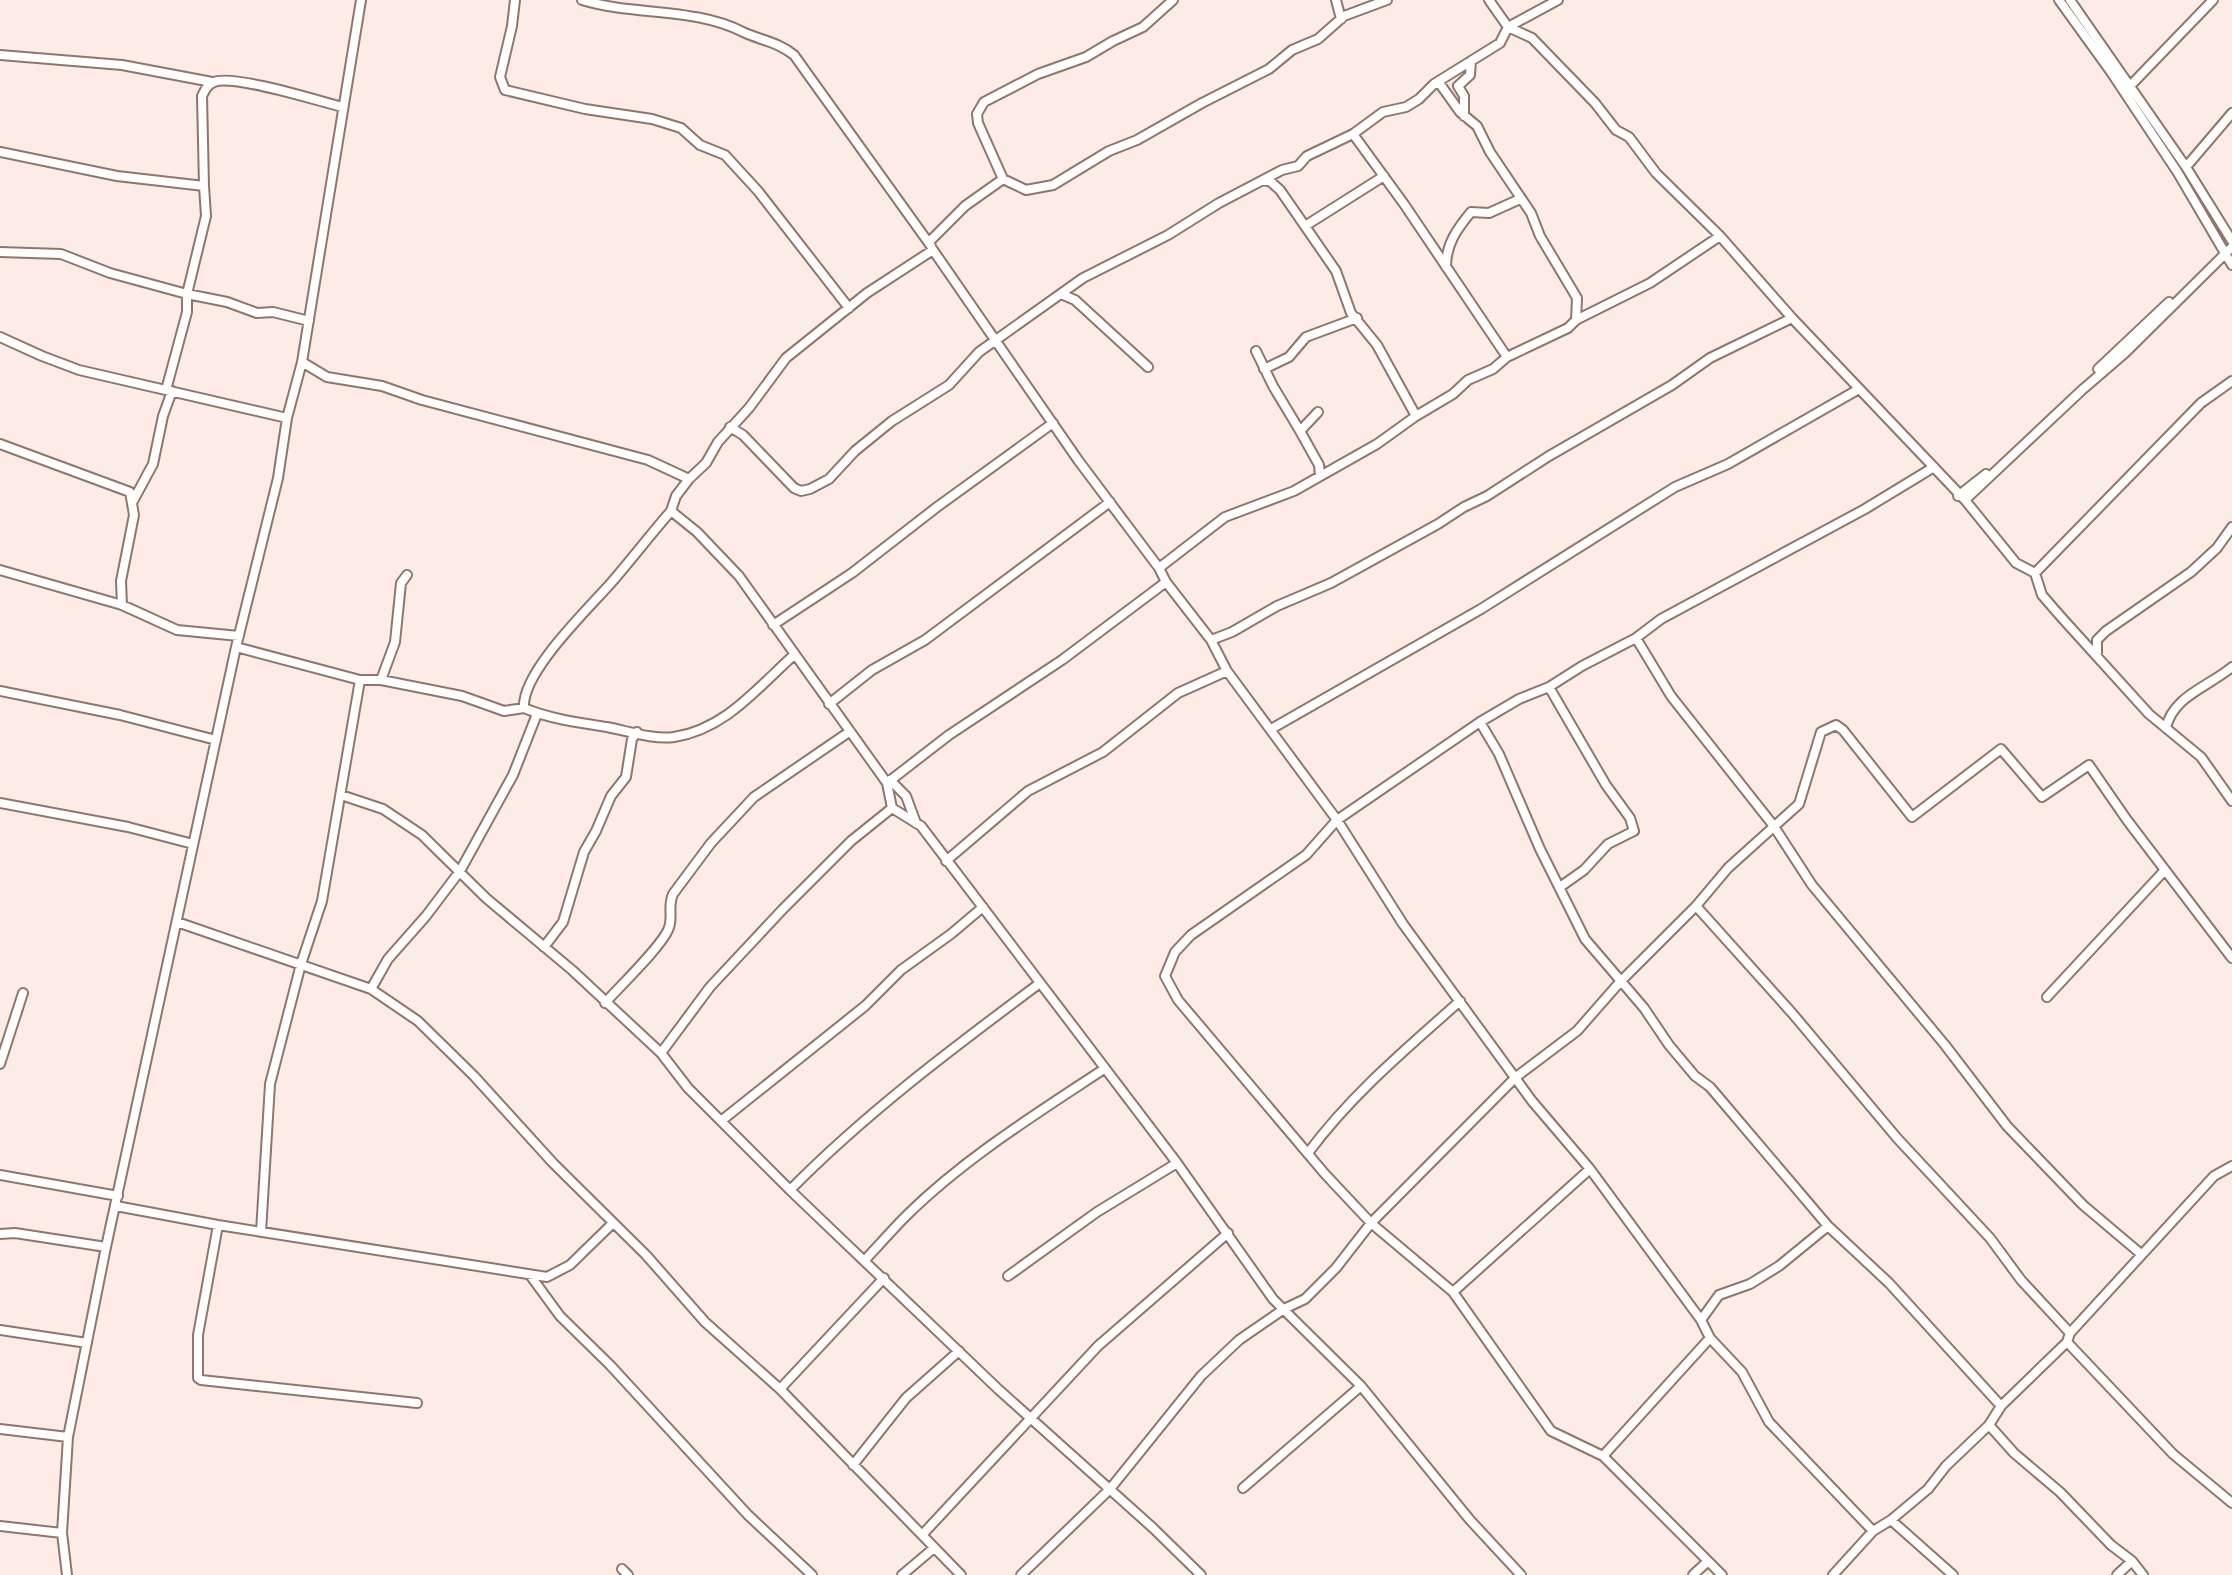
<svg xmlns="http://www.w3.org/2000/svg" width="2232" height="1575" font-family="'Golos Text',sans-serif">
<rect width="100%" height="100%" fill="#fdece6"/>
<g fill="none" stroke-linecap="round" stroke-linejoin="round">
<!-- minor casing -->
<g stroke="#8f766d" stroke-width="12">
<path id="minor" d="M515 0 512 26 500 77 505 90 585 109 652 119 681 128 700 145 725 155 758 191 849 308
M582 0C634 16 694 7 743 32 760 40 778 42 794 55L931 246
M1336 0 1341 19
M1489 0 1508 27 1532 38 1595 103 1616 130 1629 137 1656 173 1720 236 1792 318 1965 500 2016 563 2035 573 2042 595 2062 618 2149 714 2201 757 2232 801
M2059 0 2111 72 2178 173 2232 265
M2070 0 2186 167 2232 241
M0 55 122 65 212 82
M1435 84H1440L1460 112 1477 126 1490 152 1531 213 1540 236 1577 298 1576 320
M2130 86 2213 0
M1464 116V96L1458 86 1470 75 1471 61
M1353 134 1404 204 1507 357
M0 152 117 176 204 186 206 216 187 294V312L166 390
M2186 167 2232 113
M1003 179 978 123 977 114 984 102 1038 74 1086 57 1113 41 1143 27 1173 0
M1264 180 1271 182 1280 190 1336 271 1351 313 1377 345 1416 416
M204 186 202 96C205 90 207 85 214 82 233 74 319 101 342 107
M1305 226 1384 176
M929 242 965 206 1003 179 1026 190 1053 185 1109 151 1137 140 1202 103 1269 69 1292 50 1318 39 1344 16 1387 0
M0 252 61 254 110 273 187 294 227 302 257 313 273 312 309 321
M1446 267C1446 244 1457 229 1471 212L1489 213 1520 199
M1061 294 1075 300 1148 367
M0 337 42 356 79 370 287 418
M1256 351 1273 386 1300 431
M302 362 327 377 382 386 422 400 648 460 689 479
M1264 369 1289 357 1306 337 1357 318
M2098 369 2169 302
M1318 412 1300 431 1319 465 1320 476
M730 427 743 435 794 488 801 491 810 489 829 479 855 451 892 421 949 385 979 352 1083 278 1168 235 1219 203 1282 170 1298 166 1307 156 1353 134 1383 112 1406 107 1419 99 1434 84 1500 43 1508 27 1558 0
M0 444 130 492 134 515 121 581 122 605
M1958 496 1986 474
M1965 500 2082 390 2125 353 2232 247
M133 501 153 464 163 416 172 391
M671 511 697 532 739 576 887 783 892 808 921 826 1177 1163 1273 1299 1361 1386 1470 1520 1521 1575
M1159 568 1225 517 1294 491 1377 444 1416 416 1453 394 1468 380 1493 369 1507 357 1568 328 1576 320 1650 283 1720 236
M0 570 122 605 177 630 239 636
M2035 573 2201 403 2232 381
M773 625 852 573 937 507 1053 423
M1636 638 1671 696 1773 825 1812 885 1945 1045 2007 1126 2083 1205 2141 1254
M1211 640 1232 632 1277 606 1331 583 1438 524 1464 507 1487 496 1549 456 1672 385 1710 358 1792 318
M236 647 360 680H381L462 696 504 711 524 708C521 673 588 609 611 583 631 560 650 535 671 511L676 496 689 479 706 463 718 442 749 408 786 358 867 293 933 250 1078 460 1159 568 1166 582 1211 640 1227 671 1337 820 1403 924 1532 1101 1590 1169 1701 1320 1710 1338 1742 1372 1769 1422 1873 1531
M2097 653V640L2106 631 2191 572 2217 548 2232 527
M381 680 395 642 401 583 407 575
M1549 687 1606 785 1630 818 1634 831 1608 844 1584 870 1560 887
M0 691 120 715 216 740
M829 704 872 670 925 640 1110 502
M524 708C550 719 580 723 607 727 628 731 653 740 674 737 726 729 758 687 794 655
M1480 722 1499 754 1540 849 1585 939 1644 1008 1669 1045 1695 1076 1710 1087 1828 1226 1889 1283 2001 1406
M2166 728C2173 696 2208 687 2232 667
M1271 729 1481 609 1675 487 1728 464 1859 389
M890 780 906 796 916 823
M887 783 949 735 1062 660 1166 582
M341 795 383 809 422 835 486 898 572 970 661 1053 688 1088 790 1190 998 1389 1153 1528 1201 1575
M0 803 128 827 193 844
M946 861 1028 791 1103 752 1178 693 1227 671
M1696 906 1792 1013 1897 1138 1990 1238 2021 1280 2070 1333
M177 922 371 989 418 1021 474 1076 553 1163 646 1255 705 1322 780 1389 961 1575
M544 947 563 922 584 852 596 831 611 796 626 777 632 739 637 732
M371 989 388 959 426 916 460 871 513 775 537 714
M2047 997 2165 870
M605 1003C620 986 660 948 668 930 674 918 667 907 673 894L711 843 754 797 849 732
M661 1053 710 987 783 909 851 841 892 808
M0 1064 23 993
M721 1121 865 1006 901 970 951 934 983 907
M1308 1153C1351 1095 1406 1049 1460 1001
M0 1175 118 1196
M790 1190C867 1112 953 1048 1040 983
M116 1206 218 1225 547 1277 570 1265 613 1223
M218 1225 198 1335V1378L201 1380 417 1403
M261 1232 270 1084 301 964 322 901 360 680
M0 1234 15 1233 106 1247
M865 1260C879 1245 893 1229 907 1215 965 1158 1036 1114 1104 1069
M530 1275 560 1316 610 1365 748 1515 812 1575
M1008 1276 1097 1212 1177 1163
M1453 1292 1590 1169
M1701 1320 1719 1295 1750 1284 1779 1266 1828 1226
M0 1330 87 1343
M2067 1342 2173 1454 2232 1503
M780 1389 884 1278
M1989 1425 2014 1453 2060 1492 2111 1545 2132 1561 2143 1575
M0 1429 68 1437
M1603 1456 1710 1338
M853 1465 906 1398 959 1351
M1243 1488 1361 1386
M1891 1520 1953 1575
M0 1526 62 1533
M922 1535 1098 1346 1228 1233
M622 1569 628 1575
M67 1575 62 1533 68 1437 106 1247 236 647 278 478 287 418 302 362 361 0
M902 1575 934 1548
M1021 1575 1110 1489 1201 1376 1239 1340 1284 1309 1305 1299 1336 1268 1371 1223 1516 1077 1577 1031 1620 982 1696 906 1728 868 1799 804 1821 732 1836 725 1843 730 1912 817 2001 749 2042 797 2089 765 2127 820 2232 958
M1693 1575 1707 1562
M1722 1575 1603 1456 1551 1431 1453 1292 1371 1223 1325 1174 1178 1000 1165 976 1175 952 1191 935 1306 855 1337 820 1480 722 1519 699 1549 687 1582 666 1636 638 1661 619 1865 509 1934 467
M1833 1575 1873 1531 1891 1520 1928 1489 1946 1466 1989 1425 2001 1406 2067 1342 2070 1333 2214 1176 2232 1166
M2117 1575 2132 1561"/>
</g>
<!-- minor -->
<use href="#minor" stroke="#fff" stroke-width="8"/>
</g>
</svg>
